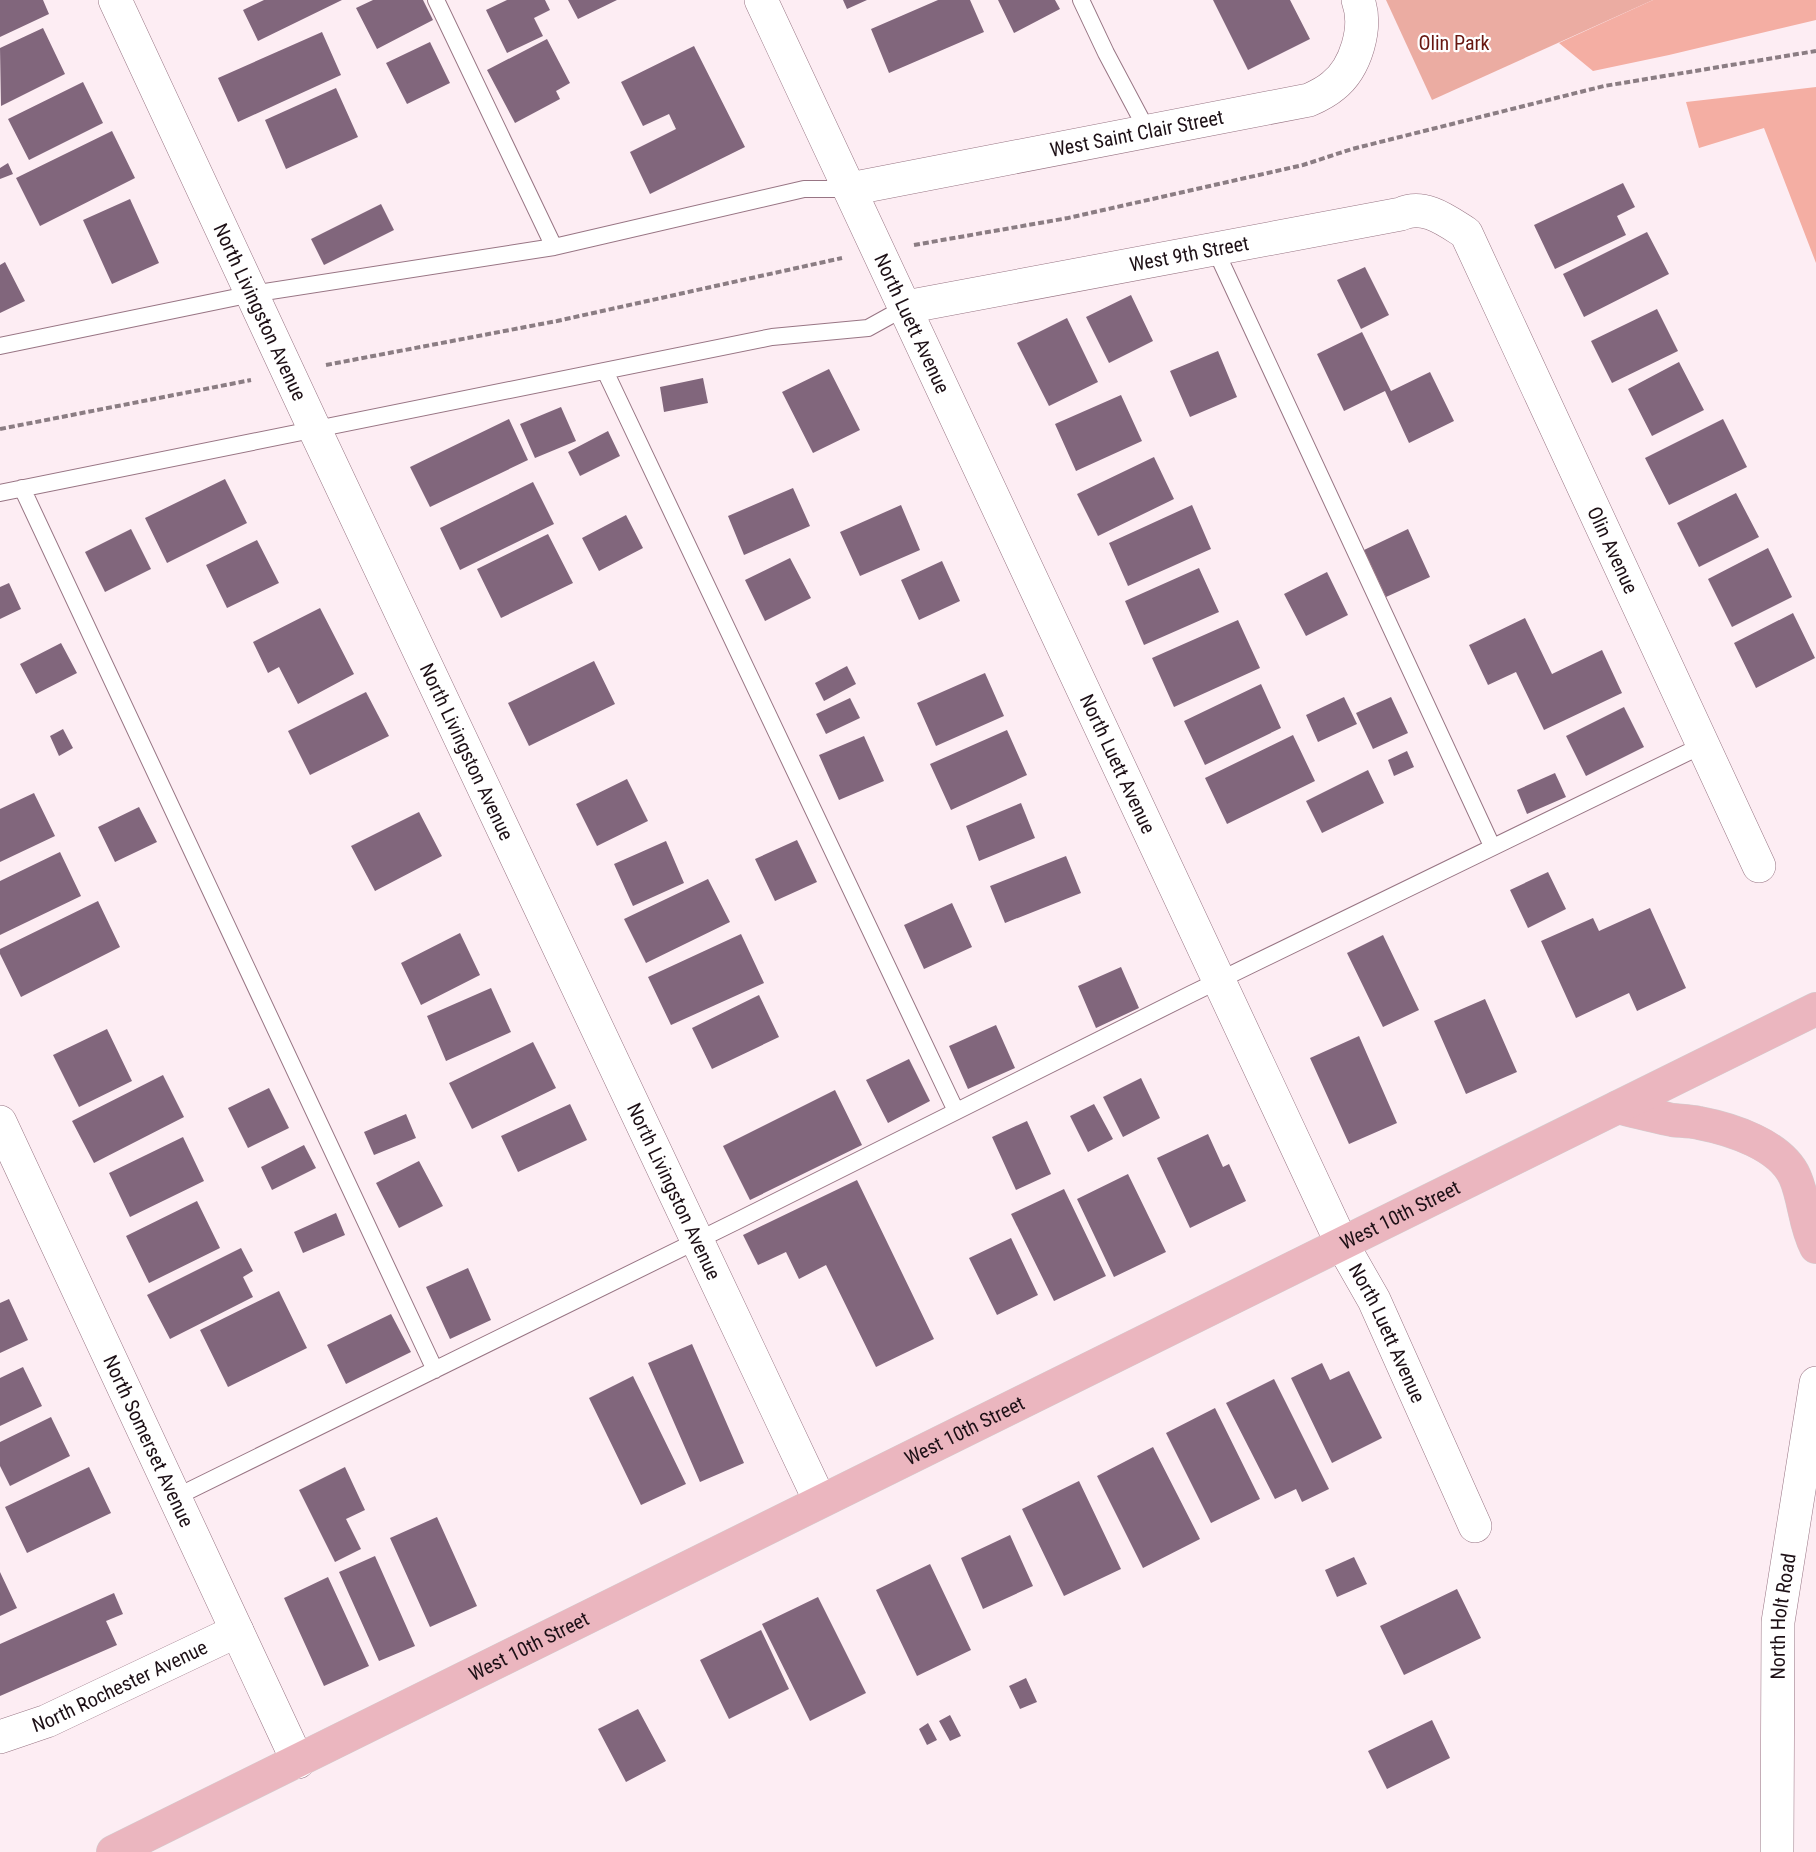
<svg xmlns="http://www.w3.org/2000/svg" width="1816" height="1852" font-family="'Roboto Condensed',sans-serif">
<rect width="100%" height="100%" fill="#fdedf3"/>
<!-- green -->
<path fill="#ebaca2" d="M1386 0H1653L1432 100Z"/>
<!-- forest -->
<path fill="#f4aea3" d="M1653 0H1816V20L1669 55 1593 71 1559 43Z
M1816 87V263L1764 128 1699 148 1686 102Z"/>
<!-- building -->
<path fill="#81667c" d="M0 0H43L49 14 0 37Z
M264 0H342L258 41 243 10Z
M373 0H423L433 20 377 49 356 8Z
M507 0H545L550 10 534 18 543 36 507 53 486 10Z
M568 0H617L578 19Z
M843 0H867L847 9Z
M938 0H970L984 32 889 73 871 29Z
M998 0H1055L1060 9 1014 33Z
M1213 0H1290L1310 39 1248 70Z
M43 28 65 74 1 106 0 48Z
M322 32 341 75 238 122 218 78Z
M547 39 570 83 556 91 560 99 515 123 487 70Z
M430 42 450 83 407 104 386 63Z
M694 46 745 147 650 194 630 152 676 129 669 114 643 126 621 82Z
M83 82 103 123 29 160 8 119Z
M336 88 358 137 286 169 265 120Z
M112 131 135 178 40 226 16 178Z
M8 163 13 174 0 179V168Z
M1623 183 1635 207 1617 216 1626 235 1555 269 1534 225Z
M130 199 159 263 112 284 83 220Z
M381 204 394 230 324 265 311 239Z
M1647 232 1669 274 1584 317 1563 274Z
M5 262 25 301 0 313V265Z
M1365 267 1389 315 1361 329 1337 280Z
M1131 295 1153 341 1109 363 1086 317Z
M1657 309 1678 351 1612 383 1591 341Z
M1067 318 1098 382 1049 406 1017 343Z
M1362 332 1391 391 1430 372 1454 421 1409 443 1385 391 1344 411 1317 354Z
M1218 351 1237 397 1190 417 1170 371Z
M1679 362 1704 410 1652 436 1628 389Z
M829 369 860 430 813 453 782 392Z
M703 378 708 403 664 412 660 387Z
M1121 395 1142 441 1076 471 1055 424Z
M561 407 576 441 535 458 520 424Z
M509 419 528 460 430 507 410 467Z
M1723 419 1747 467 1669 505 1645 458Z
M608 431 620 456 580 476 568 452Z
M1154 457 1174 499 1098 536 1077 494Z
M225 479 247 523 167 563 145 518Z
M533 482 554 524 460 570 440 528Z
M793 488 810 526 744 555 728 516Z
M1736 493 1759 537 1699 567 1677 523Z
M901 505 920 550 860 576 840 532Z
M1192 505 1211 549 1128 586 1109 543Z
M626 515 643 548 599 571 582 538Z
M131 529 151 569 105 592 85 552Z
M1408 529 1430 577 1386 597 1364 550Z
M548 534 573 583 501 618 477 569Z
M257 540 279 583 227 608 206 565Z
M1768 548 1792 597 1732 627 1708 579Z
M790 558 811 598 765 621 745 580Z
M942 561 960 601 919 620 901 580Z
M1199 568 1219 612 1144 645 1125 601Z
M1327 572 1348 615 1306 636 1284 594Z
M9 583 21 609 0 619V587Z
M320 608 354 674 298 704 279 667 268 673 253 642Z
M1793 613 1815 658 1756 688 1734 643Z
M1525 618 1552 674 1602 650 1622 693 1544 730 1516 672 1488 685 1469 645Z
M1238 620 1260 668 1174 707 1152 658Z
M61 643 77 673 36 694 20 664Z
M594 661 615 704 529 746 508 703Z
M847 666 856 684 824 701 815 683Z
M985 673 1004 716 936 746 917 703Z
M1261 684 1281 728 1205 765 1184 721Z
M366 692 389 736 310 775 288 731Z
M1344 697 1357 724 1318 742 1306 715Z
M1391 697 1408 733 1373 749 1356 713Z
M850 698 860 718 826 734 816 714Z
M1624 707 1644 747 1586 776 1566 736Z
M63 729 73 748 59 756 50 736Z
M1007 730 1027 775 951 810 930 764Z
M1293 735 1315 781 1227 824 1205 778Z
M864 736 884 781 839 800 819 755Z
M1407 751 1414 767 1394 776 1388 760Z
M1368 770 1384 803 1322 833 1306 801Z
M1555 773 1566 797 1527 814 1517 790Z
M627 779 648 821 597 846 576 804Z
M34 793 55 836 0 862V809Z
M1021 803 1035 838 979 861 966 826Z
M139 807 157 842 115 862 98 827Z
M419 812 442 856 375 891 351 846Z
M797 840 817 882 775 901 755 859Z
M666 841 684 883 633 906 614 864Z
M60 852 81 896 0 935V881Z
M1066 856 1081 893 1005 923 990 886Z
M1548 872 1566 909 1528 928 1510 890Z
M708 879 730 922 646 963 624 919Z
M98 901 120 947 21 997 0 954V949Z
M952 903 972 947 924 969 904 925Z
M1650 908 1686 988 1637 1011 1629 993 1576 1018 1541 941 1593 918 1599 931Z
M460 933 480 975 421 1005 401 963Z
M741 934 764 983 671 1025 648 977Z
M1383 935 1419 1010 1383 1027 1347 953Z
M1121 967 1139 1008 1096 1028 1078 986Z
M491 988 511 1032 446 1061 427 1016Z
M759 995 779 1037 712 1069 692 1028Z
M1485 999 1517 1072 1466 1094 1434 1021Z
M996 1025 1015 1068 968 1089 949 1046Z
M107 1029 132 1081 79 1107 53 1055Z
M1359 1036 1397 1123 1349 1144 1310 1058Z
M533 1042 556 1088 472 1129 449 1083Z
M909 1059 930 1101 888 1123 866 1080Z
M163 1075 184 1117 94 1163 72 1121Z
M1141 1078 1160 1118 1123 1137 1103 1097Z
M269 1088 289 1128 248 1148 228 1108Z
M835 1090 862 1145 750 1200 723 1146Z
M570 1104 587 1140 518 1172 501 1136Z
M1094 1104 1113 1139 1088 1152 1070 1116Z
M406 1114 416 1138 374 1155 364 1132Z
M1027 1121 1051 1174 1016 1190 992 1137Z
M1208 1134 1223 1167 1229 1164 1246 1201 1190 1228 1157 1158Z
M183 1137 204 1181 130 1217 109 1173Z
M304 1145 316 1168 272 1190 261 1167Z
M419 1161 443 1206 399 1228 376 1183Z
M1128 1174 1166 1252 1114 1277 1077 1199Z
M857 1180 934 1339 876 1367 826 1265 799 1279 786 1252 758 1265 743 1235Z
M1064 1189 1106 1276 1054 1301 1011 1214Z
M197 1201 220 1248 149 1283 126 1236Z
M336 1213 345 1235 303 1253 294 1232Z
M1011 1238 1038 1295 997 1315 969 1258Z
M241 1248 253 1271 243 1277 253 1297 170 1339 147 1295Z
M468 1268 491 1320 450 1339 426 1287Z
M279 1291 307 1348 228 1387 200 1330Z
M9 1299 28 1340 0 1353V1303Z
M391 1314 411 1352 346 1384 327 1345Z
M692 1344 744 1463 700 1482 648 1363Z
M1322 1363 1330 1380 1349 1371 1382 1438 1332 1463 1291 1378Z
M23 1367 42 1406 0 1426V1378Z
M633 1376 686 1484 641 1505 589 1398Z
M1274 1379 1329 1489 1302 1502 1296 1489 1275 1499 1226 1403Z
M1215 1408 1260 1499 1211 1523 1166 1433Z
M51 1417 70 1456 10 1486 0 1466V1442Z
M1153 1447 1200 1539 1143 1568 1097 1476Z
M89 1467 111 1513 27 1553 5 1507Z
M345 1467 365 1510 346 1519 361 1549 335 1562 299 1490Z
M1079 1481 1121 1569 1064 1596 1022 1509Z
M437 1517 477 1606 430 1627 390 1538Z
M1010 1535 1033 1586 983 1609 961 1558Z
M375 1556 415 1646 379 1661 339 1572Z
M1354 1557 1367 1584 1337 1597 1325 1570Z
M930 1564 971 1650 917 1676 876 1590Z
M0 1572 17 1608 0 1616Z
M328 1577 369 1666 324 1686 284 1598Z
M1457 1589 1481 1638 1404 1675 1380 1626Z
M114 1593 123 1614 106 1621 117 1645 0 1696V1644Z
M818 1597 866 1693 810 1721 762 1624Z
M761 1630 789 1689 729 1719 700 1660Z
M1026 1678 1037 1702 1020 1709 1009 1686Z
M638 1709 666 1761 626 1782 598 1729Z
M950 1715 961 1736 950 1741 939 1721Z
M1432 1720 1450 1758 1387 1789 1368 1751Z
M928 1723 937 1740 927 1745 919 1729Z"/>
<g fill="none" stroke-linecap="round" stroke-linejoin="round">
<!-- lane casing -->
<g stroke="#987584" stroke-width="18">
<path id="lane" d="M436 0 554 247 804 189H850
M1081 0 1106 53 1148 132
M1215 249 1492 846
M0 346 252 294 554 247
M605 371 956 1111
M22 488 435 1370
M0 493 772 337 868 328 906 307
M174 1498 735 1222 1191 994 1703 745"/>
</g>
<!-- street casing -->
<g stroke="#987584" stroke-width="34">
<g id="street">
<path id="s1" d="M115 0 315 430 820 1501"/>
<path id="s2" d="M761 0 1342 1244 1374 1300 1475 1526"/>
<path id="s3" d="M850 189 1309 100C1318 96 1326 92 1333 86 1356 68 1368 27 1358 0"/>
<path id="s4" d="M906 307 1401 214C1424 203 1447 221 1466 233L1759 866"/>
<path id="s5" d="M0 1122 298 1762"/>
<path id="s6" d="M0 1737 47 1721 237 1631"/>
<path id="s7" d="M1777 1852 1778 1622 1816 1383"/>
</g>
</g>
<!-- primary casing -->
<g stroke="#d2cfd0" stroke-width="34">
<g id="primary">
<path d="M1618 1107C1636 1112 1654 1116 1672 1120 1681 1121 1690 1121 1699 1123 1731 1129 1781 1145 1795 1177 1805 1200 1804 1224 1816 1247"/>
<path id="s8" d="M113 1852 1816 1009"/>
</g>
</g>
<!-- path -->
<path stroke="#8b7d83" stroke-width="4" stroke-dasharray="6 3" stroke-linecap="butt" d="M914 245 1068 218 1303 165 1352 149 1604 86 1816 51
M326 365 557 321 842 258
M0 429 251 380"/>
<!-- lane -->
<use href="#lane" stroke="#fff" stroke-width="16"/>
<!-- street -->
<use href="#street" stroke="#fff" stroke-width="33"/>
<!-- primary -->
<use href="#primary" stroke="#ebb6bf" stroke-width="33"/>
</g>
<g text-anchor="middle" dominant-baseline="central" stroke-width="4.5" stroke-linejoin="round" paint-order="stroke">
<!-- park labels -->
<g font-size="20" fill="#681711" stroke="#fff">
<text x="1454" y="43">Olin Park</text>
</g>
<!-- street labels -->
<g font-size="20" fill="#1d1016" stroke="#fff">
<text stroke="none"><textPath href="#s3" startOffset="292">West Saint Clair Street</textPath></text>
<text stroke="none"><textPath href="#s4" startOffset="288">West 9th Street</textPath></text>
<text stroke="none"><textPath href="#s1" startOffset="344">North Livingston Avenue</textPath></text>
<text stroke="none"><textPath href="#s2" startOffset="357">North Luett Avenue</textPath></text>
<text stroke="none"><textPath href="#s4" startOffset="924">Olin Avenue</textPath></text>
<text stroke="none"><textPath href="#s1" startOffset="830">North Livingston Avenue</textPath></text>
<text stroke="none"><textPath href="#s2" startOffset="843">North Luett Avenue</textPath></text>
<text stroke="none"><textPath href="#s1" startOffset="1316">North Livingston Avenue</textPath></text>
<text stroke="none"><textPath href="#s8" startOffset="1436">West 10th Street</textPath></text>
<text stroke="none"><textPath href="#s2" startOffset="1473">North Luett Avenue</textPath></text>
<text stroke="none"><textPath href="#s8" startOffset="950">West 10th Street</textPath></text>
<text stroke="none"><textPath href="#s5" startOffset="352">North Somerset Avenue</textPath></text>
<text stroke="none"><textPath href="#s7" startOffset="236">North Holt Road</textPath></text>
<text stroke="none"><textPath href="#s8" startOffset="464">West 10th Street</textPath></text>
<text stroke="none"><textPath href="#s6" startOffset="130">North Rochester Avenue</textPath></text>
</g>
</g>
</svg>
